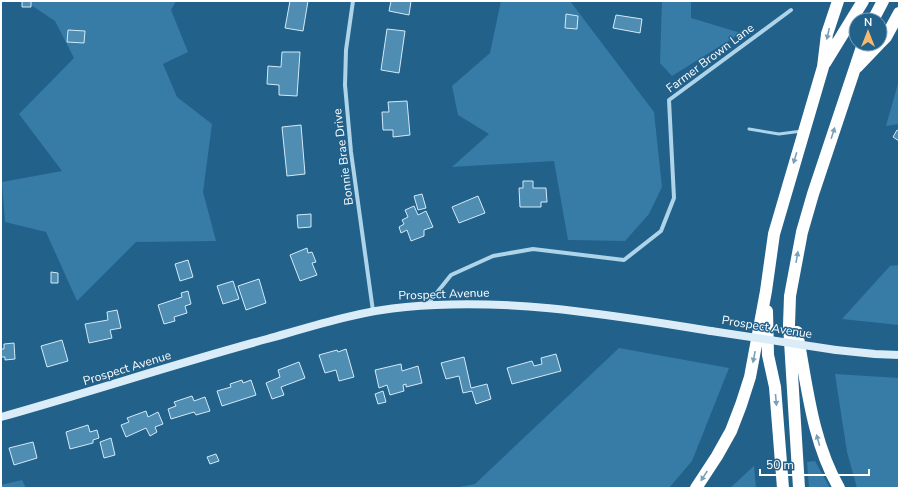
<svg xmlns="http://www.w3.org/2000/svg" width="900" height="489" font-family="'Nunito Sans',sans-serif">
<rect width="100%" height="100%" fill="#22618a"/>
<!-- green -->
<path fill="#367ca7" d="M25 1H176L171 10 188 52 163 64 177 97 212 124 203 192 216 241 136 242 77 301 46 232 5 222 2 182 62 171 19 114 74 58 55 21Z
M501 1H570L654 112 662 187 649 214 625 241 568 240 554 161 452 167 489 134 458 115 452 86 490 53Z
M662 1H691V18L741 33 672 76 660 63Z
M899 80V124L886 126Z
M899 265V325L842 319 890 266Z
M619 348 729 368 692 461 669 488H454L475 484Z
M835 374 899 378V488H857L847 452Z
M815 461 830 488H809L807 462Z
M754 466 756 488H730Z
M22 480 26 488H1V485Z"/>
<!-- building -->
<path fill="#4f8db3" stroke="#d3eaf8" d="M22 1H31V7H22Z
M290 1H308L303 31 285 28Z
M391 1H411L409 15 389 11Z
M566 14 578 16 577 29 565 28Z
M616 15 642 19 640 33 613 28Z
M387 29 405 31 399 73 381 70Z
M68 30 85 31 84 43 67 42Z
M282 52H300L297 96 279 95V85L267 84 268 66 281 67Z
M407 101 410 135 393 137V130H383L382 112H389L388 102Z
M301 125 305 174 287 176 282 127Z
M897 130 899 131V141L893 137Z
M523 181H533V188H546L547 202H541V207H520L519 188H523Z
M422 194 426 208 418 210 414 196Z
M478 196 485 213 459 223 452 207Z
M414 206 418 215 426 211 433 227 424 230V236L411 241 407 230 401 233 399 227 404 224 402 220 408 217 405 210Z
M311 214V227L298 228 297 215Z
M307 248 308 253 312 252 316 262 312 263 317 275 300 281 290 255Z
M188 260 193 277 180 281 175 264Z
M51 272 58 273V283H51Z
M259 279 266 303 246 310 238 286Z
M233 281 239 299 223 304 217 286Z
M188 291 191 304 185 306 187 313 174 317 175 321 164 324 158 305 182 297 181 293Z
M117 310 121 328 110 330 112 338 89 343 85 324 108 320 107 312Z
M62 340 68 361 47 367 41 346Z
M14 343 15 359 5 360V357H1V349H4V344Z
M346 349 354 377 339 381 336 370 325 373 319 355 337 350 338 352Z
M556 354 561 371 512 384 507 368 532 361 534 366 542 364 541 358Z
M464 357 471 388 487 384 491 399 476 404 472 391 463 393 459 376 446 379 441 363Z
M299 362 305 378 281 387 284 395 272 399 266 383 280 377 278 370Z
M401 364 402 371 418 366 422 383 406 387V384L403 385 404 391 390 395 387 385 379 388 375 370Z
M242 380 243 383 251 380 256 395 222 406 217 391 231 387 230 384Z
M383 391 386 402 378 404 375 394Z
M192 396 194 401 205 397 210 411 196 415 194 412 171 419 168 409 176 406 174 402Z
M146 411 148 417 158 412 163 424 155 427 157 432 150 436 146 428 126 437 121 425 129 422 127 418Z
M88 425 90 432 97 430 99 438 93 440V443L70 449 66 432Z
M111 438 115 455 104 458 100 442Z
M33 442 37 458 14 465 9 448Z
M216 454 219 461 210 464 207 457Z"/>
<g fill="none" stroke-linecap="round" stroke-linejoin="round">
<!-- lane -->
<path stroke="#aed4ea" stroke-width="3" d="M749 129 779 134 802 131"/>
<!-- street -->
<path stroke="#aed4ea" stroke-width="4" d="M353 1 346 50 345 85 351 152 373 311
M427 305 451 275 493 256 533 249 624 260 661 231 674 198 669 100 791 10"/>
<!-- secondary -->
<path stroke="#d9ecf8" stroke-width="8" d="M836 350 875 354 899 355
M1 417C90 392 178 363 267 339 313 326 359 311 406 307 508 297 610 315 711 331"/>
<!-- highway -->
<path stroke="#fff" stroke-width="12" d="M873 20 883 1
M880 43 886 37 899 13
M825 63 863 1
M857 67 879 44
M767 311 768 355 775 387 783 488
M797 332C807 385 812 441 839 488
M696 488 717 456 731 431 741 405 750 377 766 291 774 234 823 67 827 34 838 1
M799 488 789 325 790 296 802 232 813 194 863 44"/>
<!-- secondary-bridge -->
<path stroke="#d9ecf8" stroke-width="8" d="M711 331 836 350"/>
</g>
<!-- one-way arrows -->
<defs><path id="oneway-solid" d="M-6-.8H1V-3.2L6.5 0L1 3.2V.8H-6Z"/></defs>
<g fill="#7aa0b9">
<use href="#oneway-solid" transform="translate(828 34) rotate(103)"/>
<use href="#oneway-solid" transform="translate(833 133) rotate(-72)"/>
<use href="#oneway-solid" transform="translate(795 158) rotate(107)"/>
<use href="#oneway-solid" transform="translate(797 257) rotate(-80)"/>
<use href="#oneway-solid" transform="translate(754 357) rotate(101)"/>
<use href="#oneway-solid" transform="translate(776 400) rotate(85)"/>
<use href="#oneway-solid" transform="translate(818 440) rotate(-106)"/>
<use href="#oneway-solid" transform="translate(704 476) rotate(123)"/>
</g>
<g text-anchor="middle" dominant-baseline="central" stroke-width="3" stroke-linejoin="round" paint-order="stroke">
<!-- street labels -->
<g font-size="12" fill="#fff" stroke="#22618a">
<text transform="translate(710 58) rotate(-37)">Farmer Brown Lane</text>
<text transform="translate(343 157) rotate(-97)">Bonnie Brae Drive</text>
<text transform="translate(444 294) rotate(-2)">Prospect Avenue</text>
<text transform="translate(767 327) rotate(9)">Prospect Avenue</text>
<text transform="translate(127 368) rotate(-17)">Prospect Avenue</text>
</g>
</g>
<!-- border -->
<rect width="900" height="489" fill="none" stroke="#ffffff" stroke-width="4"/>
<!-- north arrow -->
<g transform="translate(868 32)"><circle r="19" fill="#22618a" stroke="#7aa0b9"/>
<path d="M0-3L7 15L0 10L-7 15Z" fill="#f7b870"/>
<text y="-6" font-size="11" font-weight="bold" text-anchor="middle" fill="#ffffff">N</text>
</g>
<!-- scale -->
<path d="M760 469v6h109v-6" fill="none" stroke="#ffffff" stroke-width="2"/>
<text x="766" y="469" font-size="12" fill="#ffffff" stroke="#22618a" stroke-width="3" paint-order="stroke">50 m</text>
</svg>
